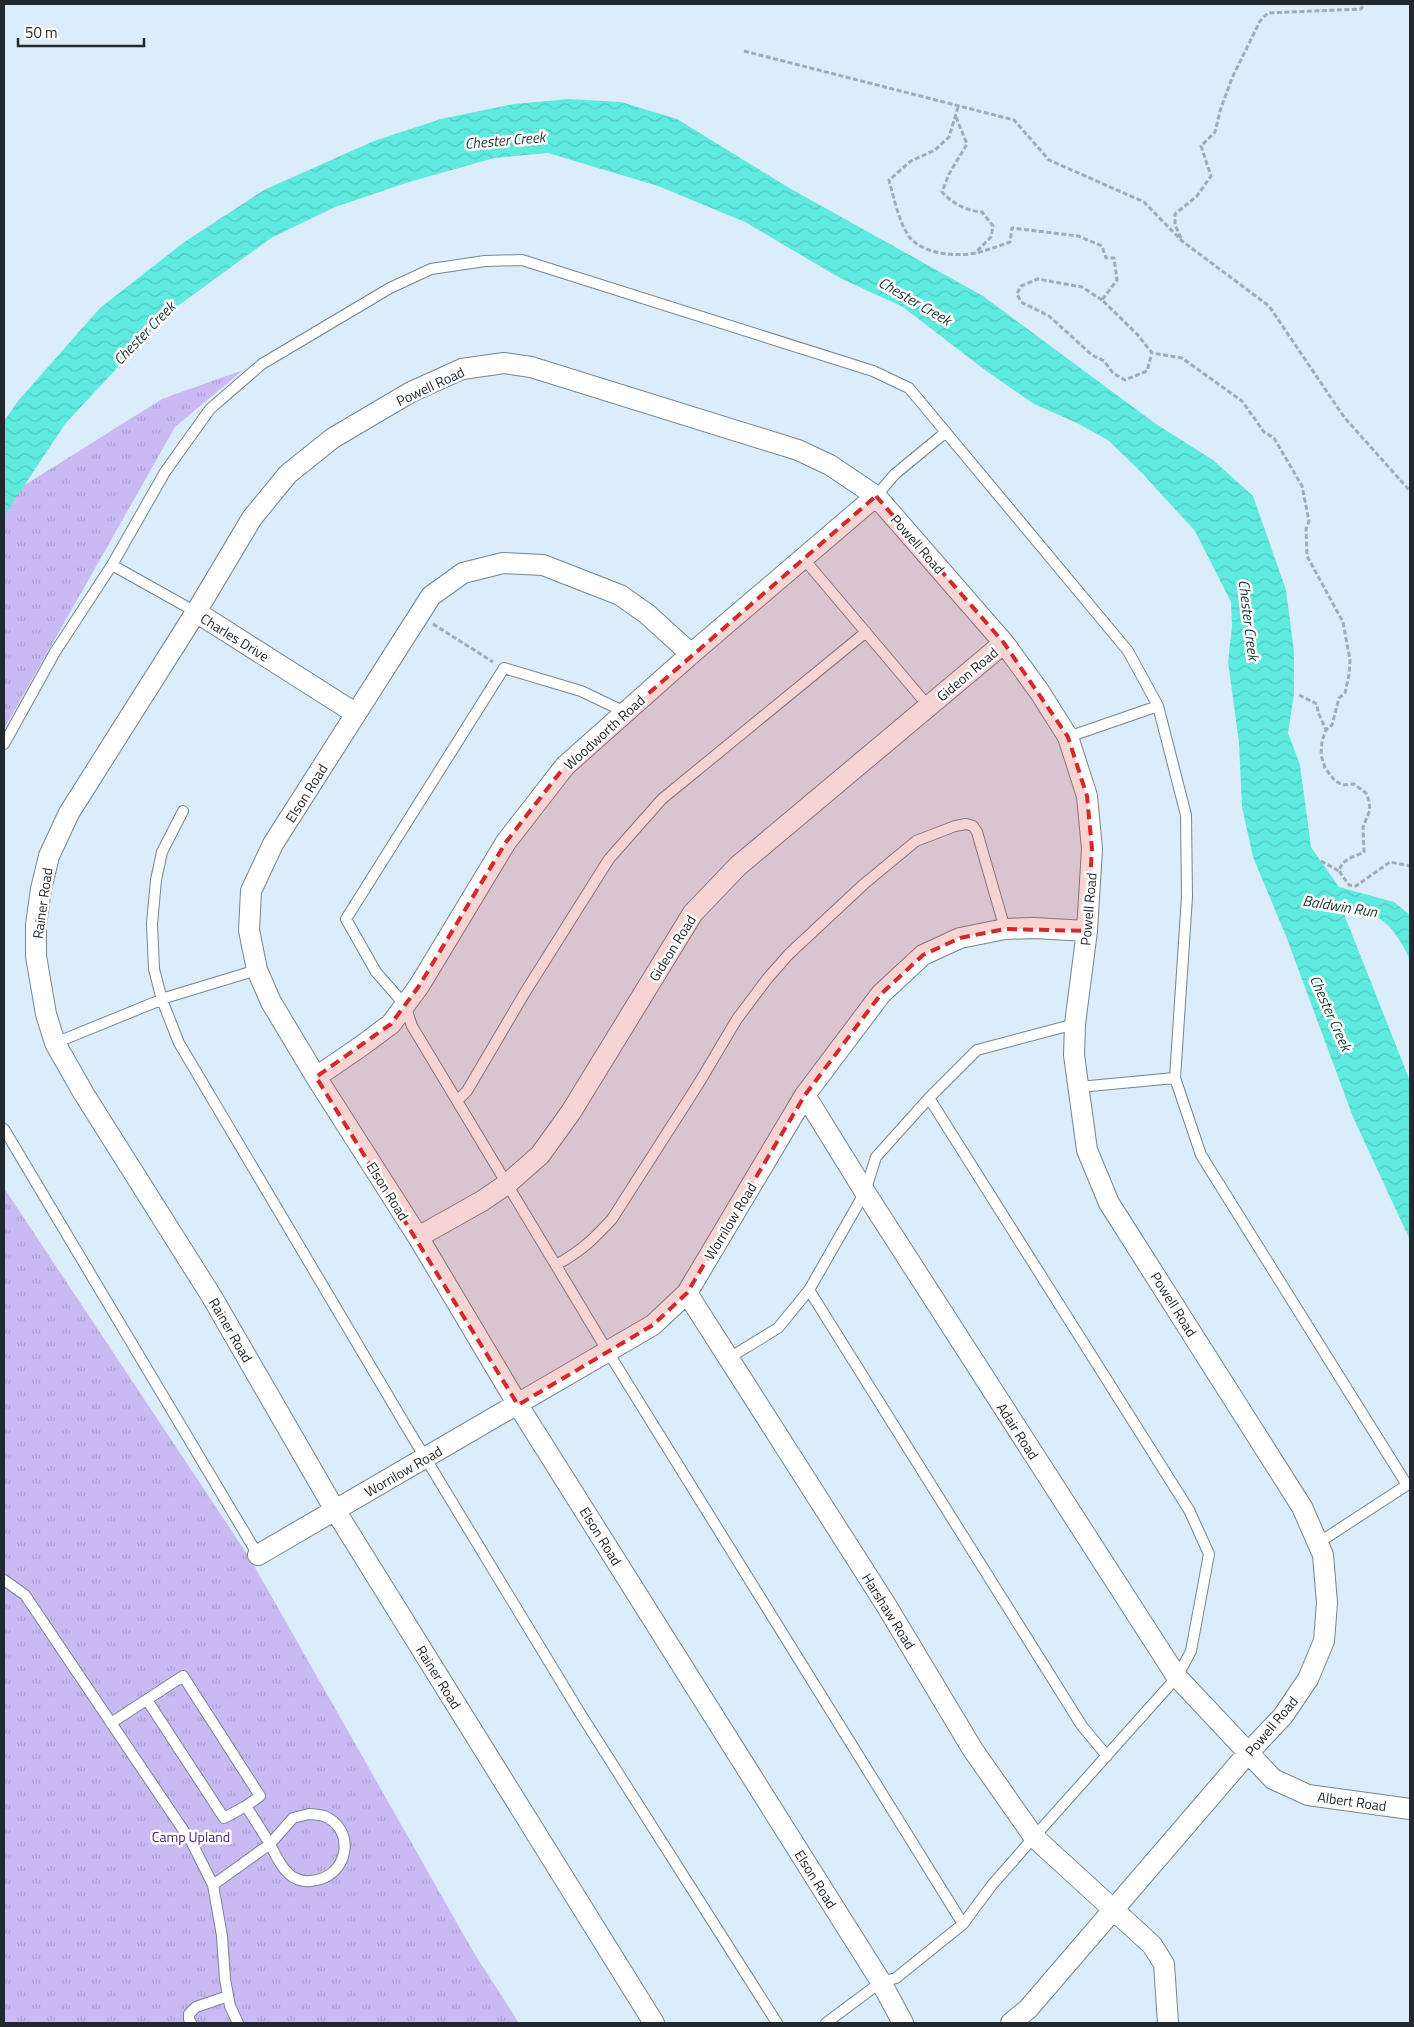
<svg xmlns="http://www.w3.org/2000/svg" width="1414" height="2027" font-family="'Titillium Web',sans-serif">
<defs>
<pattern id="park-tufts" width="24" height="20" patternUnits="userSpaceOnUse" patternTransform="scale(1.25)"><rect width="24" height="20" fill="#c9baf4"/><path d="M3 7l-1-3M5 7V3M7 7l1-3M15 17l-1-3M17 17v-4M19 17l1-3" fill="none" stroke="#aca0d2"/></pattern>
<pattern id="water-waves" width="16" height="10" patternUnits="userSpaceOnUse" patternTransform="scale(1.25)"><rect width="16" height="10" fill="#5eeadf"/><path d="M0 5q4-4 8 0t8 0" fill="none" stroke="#51c9c0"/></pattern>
</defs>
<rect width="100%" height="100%" fill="#dbecfa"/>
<!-- park -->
<path fill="url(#park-tufts)" d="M243 370 175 427 4 729V498L162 399Z
M4 1188 249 1557 474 1953 519 2023H4Z"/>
<!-- water -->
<path fill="url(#water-waves)" d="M569 99 621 102 677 119 791 189 983 296 1156 424 1213 460 1253 496 1286 590 1294 652V694L1288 733 1300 765 1311 847 1339 887 1394 902 1410 915V959C1394 928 1381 909 1342 909L1410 1081V1240L1353 1117 1286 936 1253 857 1242 807 1239 742 1228 662 1232 626 1231 602 1195 531 1141 472 1108 440 1077 423 1034 404 985 370 903 307 840 278 745 222 658 186 548 153 494 158 409 182 335 207 271 238 168 313 65 424 4 516V421L18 401 100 308 183 243 264 190 374 141 441 119 514 104Z"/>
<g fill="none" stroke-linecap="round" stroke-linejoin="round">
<!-- service casing -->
<g stroke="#758591" stroke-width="12">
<path id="service" d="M876 496 895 474 946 432
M803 558 929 707
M112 565 196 612
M625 712 581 691 504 668 346 919 376 972 405 1005 412 1026 608 1352 963 1924
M1068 737 1158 706
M4 744 55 652 112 565 165 472 210 409 262 364 390 288 431 269 485 261 522 260 873 371 909 388 1128 651 1158 706 1186 815 1187 897 1175 1078 1201 1155 1407 1485 1318 1543
M183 811 162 852 156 880 152 924 154 969 162 1000 179 1043 406 1426 580 1713 777 2023
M55 1043 168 997 257 970
M1079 1087 1175 1078
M457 1101 467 1091 524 994 609 859 662 799 866 632
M4 1129 258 1555
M556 1265C581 1251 593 1240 612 1219L699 1083 737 1019 767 979 789 954 864 884 916 841 955 826 966 824 973 826 977 832 1005 929
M809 1290 1082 1726 1107 1756
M729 1358 778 1328 809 1290 865 1192 876 1157 929 1098 977 1050 1075 1024
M4 1580 25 1595 192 1843 213 1885 222 1936 225 1979 230 2006 238 2023
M147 1700 224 1818 246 1806
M111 1723 183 1676 260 1796 246 1806 270 1844 213 1885
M309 1814C313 1814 319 1815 324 1816 357 1829 349 1879 310 1881 303 1882 294 1879 289 1874 280 1866 275 1854 270 1844L293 1818Z
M191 2023 189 2019V2014L196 2007 228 1996
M826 2023 881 1982 896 1978 963 1924 992 1885 1034 1837 1177 1677 1191 1651 1209 1554 1189 1510 929 1098"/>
</g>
<!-- minor casing -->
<g stroke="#758591" stroke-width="22">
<path id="minor" d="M196 612 355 713
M691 654 647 614 620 595 543 565 503 563 463 573 431 596 273 844 251 891 249 930 257 970 271 1002 316 1077 418 1237 518 1405 881 1982 903 2023
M316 1077 360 1047 391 1024 419 986 506 842 565 766 691 654 876 496
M805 1095 865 1192 1177 1677 1273 1779 1308 1795 1410 1809
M418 1237 482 1201 507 1184 540 1155 571 1112 693 913 738 866 1004 643
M687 1293 886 1605 973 1750 1034 1837 1152 1945 1164 1964 1168 2023
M258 1555 653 1325 687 1293 805 1095 881 994 923 955 960 938 1005 929 1034 928 1087 931
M654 2023 335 1510 212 1297 84 1094 55 1043 46 1014 36 956V925L41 889 49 856 69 813 196 612 252 518 288 474 333 438 411 392 462 369 504 363 531 367 798 450 830 465 876 496 1004 643 1039 691 1068 737 1087 796 1092 849 1087 931 1075 1024 1074 1055 1087 1150 1109 1203 1302 1507 1323 1555 1327 1603 1324 1641 1308 1679 1283 1716 1248 1753 1028 2009 1011 2023"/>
</g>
<!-- path -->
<path stroke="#9fadb8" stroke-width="3" stroke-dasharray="5 2.5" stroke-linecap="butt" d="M744 51 1014 120 1049 160 1144 202 1182 241 1269 306 1344 417 1410 491
M958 107 949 137 935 150 911 161 889 180C894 198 898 219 908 235 920 254 956 257 976 253 988 250 999 246 1010 242L1012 228 1078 236 1102 246 1106 258H1114L1117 280 1102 300 1137 334 1152 353 1182 358 1242 401 1264 432 1274 438 1302 486 1309 521 1306 529 1307 556 1343 622 1350 660 1349 675 1345 693 1339 698 1332 725 1326 730 1322 741 1321 755 1325 768 1335 781 1343 785 1354 784 1366 793 1369 801 1370 810 1363 827 1364 852C1354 857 1342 859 1339 871L1349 885 1356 886 1390 862 1410 866
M956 117 967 144 949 174 942 192C953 204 967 211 982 212L993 226 991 237 975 253
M1181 238 1175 225V214L1197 196 1211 176 1201 146 1215 132 1220 111 1232 78 1260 21 1268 13 1361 9 1364 4
M1102 300 1082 287 1038 279 1021 286 1017 294 1021 302 1049 316 1092 355 1104 361 1113 373 1125 380 1147 371 1152 353
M433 624 493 662
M1299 695 1317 704 1318 712 1326 730
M1321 861 1339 871"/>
<!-- service -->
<use href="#service" stroke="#fff" stroke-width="10"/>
<!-- minor -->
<use href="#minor" stroke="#fff" stroke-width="20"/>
</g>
<!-- marked area -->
<path fill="#d62828" fill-opacity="0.2" stroke="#d62828" stroke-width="4" stroke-dasharray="10 6" stroke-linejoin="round" d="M876 496 1004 643 1068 737 1087 796 1092 849 1087 931 1005 929 960 938 923 955 881 994 805 1095 687 1293 653 1325 518 1405 316 1077 391 1024 419 986 506 842 565 766Z"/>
<g text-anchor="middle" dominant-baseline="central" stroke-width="5" stroke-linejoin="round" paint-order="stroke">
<!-- street labels -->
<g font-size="14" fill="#22292e" stroke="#fff">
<text transform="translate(430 386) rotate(-25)">Powell Road</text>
<text transform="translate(918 544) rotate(49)">Powell Road</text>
<text transform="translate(235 637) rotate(32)">Charles Drive</text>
<text transform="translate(967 674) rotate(-40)">Gideon Road</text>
<text transform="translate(604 732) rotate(-42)">Woodworth Road</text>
<text transform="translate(306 793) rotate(-58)">Elson Road</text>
<text transform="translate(42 903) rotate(-82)">Rainer Road</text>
<text transform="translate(1088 909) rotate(-85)">Powell Road</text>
<text transform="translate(672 948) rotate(-58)">Gideon Road</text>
<text transform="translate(388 1191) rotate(58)">Elson Road</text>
<text transform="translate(730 1221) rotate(-59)">Worrilow Road</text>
<text transform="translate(1174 1304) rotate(58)">Powell Road</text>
<text transform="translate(231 1330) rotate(60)">Rainer Road</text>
<text transform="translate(1018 1431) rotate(57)">Adair Road</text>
<text transform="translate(403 1471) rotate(-30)">Worrilow Road</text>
<text transform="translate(601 1536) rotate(58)">Elson Road</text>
<text transform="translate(889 1611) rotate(58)">Harshaw Road</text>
<text transform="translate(439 1677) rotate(58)">Rainer Road</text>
<text transform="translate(1271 1726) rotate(-50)">Powell Road</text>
<text transform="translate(1352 1801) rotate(8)">Albert Road</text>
<text transform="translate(816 1879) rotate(58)">Elson Road</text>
</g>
<!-- park labels -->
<g font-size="14" fill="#441c7d" stroke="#fff">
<text x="191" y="1836">Camp Upland</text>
</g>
<!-- water labels -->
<g font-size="15" font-style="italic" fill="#1f3735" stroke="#fff">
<text transform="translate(505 140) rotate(-5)">Chester Creek</text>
<text transform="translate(915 301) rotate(30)">Chester Creek</text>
<text transform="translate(144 333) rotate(-46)">Chester Creek</text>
<text transform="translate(1249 620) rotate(83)">Chester Creek</text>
<text transform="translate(1340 906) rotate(9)">Baldwin Run</text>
<text transform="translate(1331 1013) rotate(66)">Chester Creek</text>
</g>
</g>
<!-- border -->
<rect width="1414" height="2027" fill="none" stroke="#22292e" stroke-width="10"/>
<!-- scale -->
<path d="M18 38v8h126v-8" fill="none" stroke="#22292e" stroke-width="2.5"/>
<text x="25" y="38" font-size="15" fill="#22292e" stroke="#ffffff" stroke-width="4" paint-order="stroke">50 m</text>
</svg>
